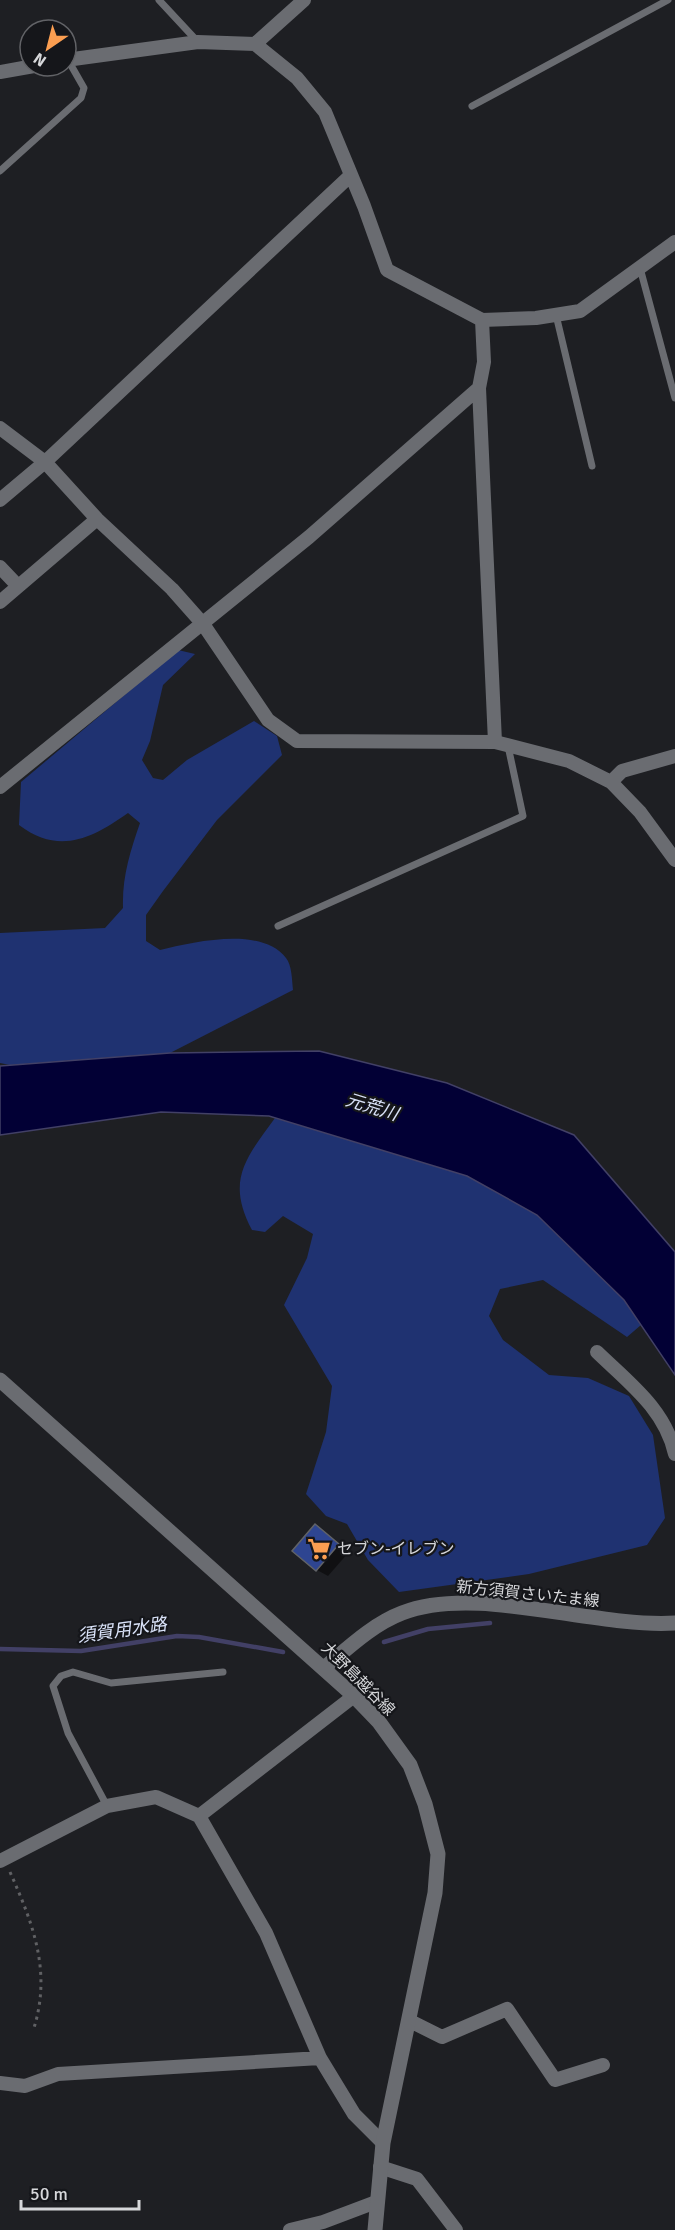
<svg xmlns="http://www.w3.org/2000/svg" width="675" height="2230" font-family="Signika,'Noto Sans JP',sans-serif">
<rect width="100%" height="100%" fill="#1e1f23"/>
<!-- green -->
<path fill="#1f3271" d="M178 650 195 654 163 685 150 741 142 760 153 778 163 780 187 760 254 721 277 736 282 755 217 820 163 891 146 915V941L160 950C194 942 262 926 286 958 292 965 292 981 293 990L170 1053 10 1065 0 1063V933L105 928 123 908C122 877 130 852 140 823L128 813C91 839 59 855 19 825L21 782Z
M275 1118 467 1176 537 1215 624 1300 641 1325 627 1337 543 1280 500 1289 489 1316 503 1340 549 1375 588 1378 629 1396 653 1435 665 1518 647 1545 529 1574 399 1592 368 1560 347 1524 326 1516 306 1494 326 1432 332 1386 284 1305 307 1258 313 1234 283 1216 265 1232 252 1230C226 1181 245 1159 275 1118Z"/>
<!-- water -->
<path fill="#020035" stroke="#424066" stroke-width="1.5" d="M319 1051 447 1083 574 1135 675 1252V1375L624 1300 537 1215 467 1176 269 1116 161 1112 0 1135V1066L170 1053Z"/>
<!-- shadow -->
<path fill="#0007" d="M316 1526 349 1552 328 1576 317 1570Z"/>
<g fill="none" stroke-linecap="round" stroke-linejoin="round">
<!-- stream -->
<path stroke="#424066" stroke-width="4.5" d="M384 1642 428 1629 490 1623
M0 1649 81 1651 177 1636 199 1637 283 1652"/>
</g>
<!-- building -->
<path fill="#2e4591" stroke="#606267" stroke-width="1.5" d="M315 1524 339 1544 316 1571 292 1551Z"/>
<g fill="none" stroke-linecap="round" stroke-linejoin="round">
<!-- path -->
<path stroke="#606164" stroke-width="3" stroke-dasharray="3 4.5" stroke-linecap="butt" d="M10 1872C34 1926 52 1973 33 2031"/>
<!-- service -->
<path stroke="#6a6c71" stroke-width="7" d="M159 0 198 42
M472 106 668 0
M0 171 81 98 84 88 68 60
M640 268 675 398
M556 315 592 466
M278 926 523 816 508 746
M107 1806 68 1733 53 1686 61 1676 73 1672 111 1683 223 1672"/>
<!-- minor -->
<path stroke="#6a6c71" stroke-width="14" d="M255 44 297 78 325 112 364 206 387 270 482 320 536 318 580 311 675 242
M66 60 198 42 255 44 304 0
M0 72 34 66
M482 320 484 362 479 388 495 742
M0 428 45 462 97 519 172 589 203 624 268 720 297 741 495 742 569 761 611 782 640 812 675 860
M0 500 45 462 351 175
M0 567 18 586
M0 602 97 519
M611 782 622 771 675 756
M0 787 309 537 479 388
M597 1352C629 1383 665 1409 675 1454
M199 1816 354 1696
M0 1861 107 1806 156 1797 199 1816 266 1933 320 2058 354 2114 383 2143
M410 2021 442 2037 507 2009 555 2080 603 2065
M0 2083 25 2086 58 2074 320 2058
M380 2167 417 2179 456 2230
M290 2230 323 2222 376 2202"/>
<!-- secondary -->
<path stroke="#6a6c71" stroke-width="15" d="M0 1380 354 1696 379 1722 410 1765 425 1804 438 1854 435 1893 383 2143 375 2230
M324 1668C348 1648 373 1624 402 1613 478 1584 592 1628 675 1623"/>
</g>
<!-- icons -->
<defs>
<g id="supermarket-bare" transform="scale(1.8)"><path d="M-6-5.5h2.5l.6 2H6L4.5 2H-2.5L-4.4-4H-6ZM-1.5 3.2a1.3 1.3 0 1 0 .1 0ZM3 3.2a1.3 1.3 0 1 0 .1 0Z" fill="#fb9e51" stroke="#15161a" stroke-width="2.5" paint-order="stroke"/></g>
</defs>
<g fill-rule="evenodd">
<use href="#supermarket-bare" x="319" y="1549"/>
</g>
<g text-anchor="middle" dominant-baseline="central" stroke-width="4.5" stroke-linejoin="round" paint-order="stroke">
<!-- poi labels -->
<g font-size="16" fill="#d6d7da" stroke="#15161a" text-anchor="start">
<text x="337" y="1549">セブン-イレブン</text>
</g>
<!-- street labels -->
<g font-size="16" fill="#d6d7da" stroke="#15161a">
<text transform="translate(528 1594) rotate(6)">新方須賀さいたま線</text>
<text transform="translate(358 1679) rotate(45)">大野島越谷線</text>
</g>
<!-- water labels -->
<g font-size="18" font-style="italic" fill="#dae3f9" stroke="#15161a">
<text transform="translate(372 1107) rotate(17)">元荒川</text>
<text transform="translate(122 1630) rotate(-8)">須賀用水路</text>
</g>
</g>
<!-- north arrow -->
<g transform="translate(48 48) rotate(215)"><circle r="28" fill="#15161a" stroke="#626367" stroke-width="1.5"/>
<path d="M0-4.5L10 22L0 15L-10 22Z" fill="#fb9e51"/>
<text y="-9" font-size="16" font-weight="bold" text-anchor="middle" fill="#d6d7da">N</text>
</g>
<!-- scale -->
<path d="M21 2200v9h118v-9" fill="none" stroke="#d6d7da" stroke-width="3"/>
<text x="30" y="2200" font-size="18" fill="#d6d7da" stroke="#15161a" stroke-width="4.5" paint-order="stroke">50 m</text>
</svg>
